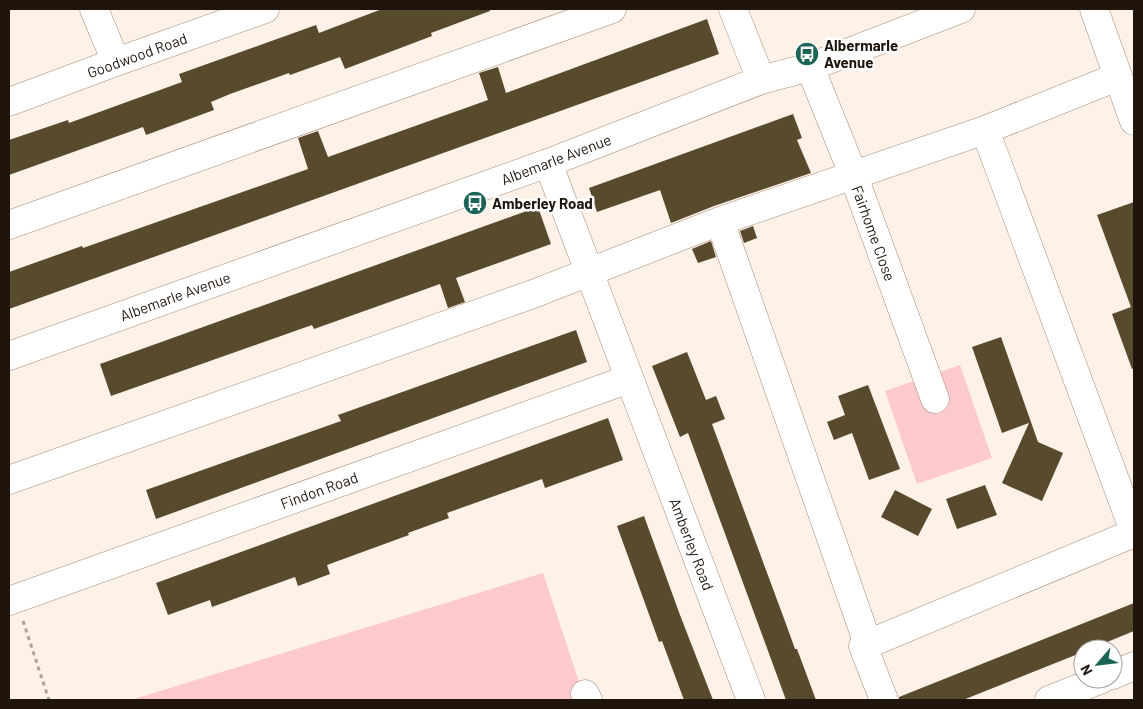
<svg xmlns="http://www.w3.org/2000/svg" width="1143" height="709" font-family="Barlow,sans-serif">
<rect width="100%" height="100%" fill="#fef1e7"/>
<!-- green -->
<path fill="#fccacc" d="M960 365 992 458 917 484 885 391Z
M543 573 585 700H131Z"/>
<!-- building -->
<path fill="#584a2d" d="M382 9H490V11L431 33 432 36 345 69 340 57 290 75 289 73 230 94 211 102 214 110 146 135 143 127 9 175V140L68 120 69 123 182 82 179 74 316 25 319 33Z
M707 19 719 54 9 309V272L82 246 83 248 308 169 298 138 318 131 328 157 488 100 479 73 498 67 506 93Z
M793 114 802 138 797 140 811 173 714 206 671 223 660 190 597 212 589 188Z
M1134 202V368L1132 369 1112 314 1131 307 1097 215Z
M538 207 551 244 456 278 465 302 448 308 440 284 314 329 312 325 111 396 100 364Z
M753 226 757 238 744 243 740 231Z
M711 241 716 257 698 263 692 249Z
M576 330 587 362 156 519 146 490 341 421 338 415Z
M1001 337 1038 442 1063 453 1042 501 1002 483 1029 423 1002 433 972 347Z
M687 352 706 400 716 396 725 419 712 424 786 624 795 649H797L816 700H786L688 433 680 437 652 366Z
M868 385 900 469 869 480 852 433 834 440 827 422 845 415 838 396Z
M608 418 623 460 545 488 542 479 447 513 449 518 408 533 409 535 327 565 330 574 298 586 295 577 212 607 210 600 168 615 156 583Z
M985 485 997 515 957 529 946 499Z
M895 490 932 509 918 536 881 517Z
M644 516 680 615 713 700H684L662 641 659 642 617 526Z
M1134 603V631L1090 649H1083V652L963 700H899V697Z"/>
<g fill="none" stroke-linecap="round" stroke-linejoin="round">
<!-- minor casing -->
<g stroke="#a88c74" stroke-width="29">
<path id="minor" d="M94 9 116 62
M733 9 761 80
M1094 9 1134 121
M810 67 853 174 935 399
M9 102 116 62 265 9
M985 130 1134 531
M548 163 751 700
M720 221 868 644
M9 225 612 9
M9 356 548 163 761 80 810 67 961 9
M9 480 533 294 720 221 985 130 1117 77
M9 601 629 379
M1113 675 1134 666
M585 694 588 700
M884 700 863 646 1134 533
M1049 700 1102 679"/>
</g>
<!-- path -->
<path stroke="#aea299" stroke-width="3" stroke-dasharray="4 4" stroke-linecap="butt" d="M23 621 49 700"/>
<!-- minor -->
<use href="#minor" stroke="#fff" stroke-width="28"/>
</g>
<!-- icons -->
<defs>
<g id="bus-disc" transform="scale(1.25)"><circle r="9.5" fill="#1d6458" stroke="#fff"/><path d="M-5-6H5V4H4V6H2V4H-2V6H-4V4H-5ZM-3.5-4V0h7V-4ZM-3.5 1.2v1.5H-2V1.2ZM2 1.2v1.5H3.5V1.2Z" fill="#fff"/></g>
</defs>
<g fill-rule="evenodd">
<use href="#bus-disc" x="807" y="54"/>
<use href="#bus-disc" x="475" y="203"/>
</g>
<g text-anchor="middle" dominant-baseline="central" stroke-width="5" stroke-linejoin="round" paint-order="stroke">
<!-- poi labels -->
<g font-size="15" font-weight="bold" fill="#1f150c" stroke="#fff" text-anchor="start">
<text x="824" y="45">Albermarle<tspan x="824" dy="17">Avenue</tspan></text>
<text x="492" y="203">Amberley Road</text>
</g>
<!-- street labels -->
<g font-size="15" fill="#1f150c" stroke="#fff">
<text transform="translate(137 55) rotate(-20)">Goodwood Road</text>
<text transform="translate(556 159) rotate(-21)">Albemarle Avenue</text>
<text transform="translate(874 233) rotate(70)">Fairhome Close</text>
<text transform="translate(175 296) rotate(-20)">Albemarle Avenue</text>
<text transform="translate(319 490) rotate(-20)">Findon Road</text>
<text transform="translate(692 544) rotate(69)">Amberley Road</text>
</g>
</g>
<!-- border -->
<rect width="1143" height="709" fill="none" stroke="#1f150c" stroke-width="20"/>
<!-- north arrow -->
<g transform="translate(1098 664) rotate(242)"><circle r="24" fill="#ffffff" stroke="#a5a19e"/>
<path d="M0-4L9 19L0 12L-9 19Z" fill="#1d6458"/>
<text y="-8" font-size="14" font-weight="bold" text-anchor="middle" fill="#1f150c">N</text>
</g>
</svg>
